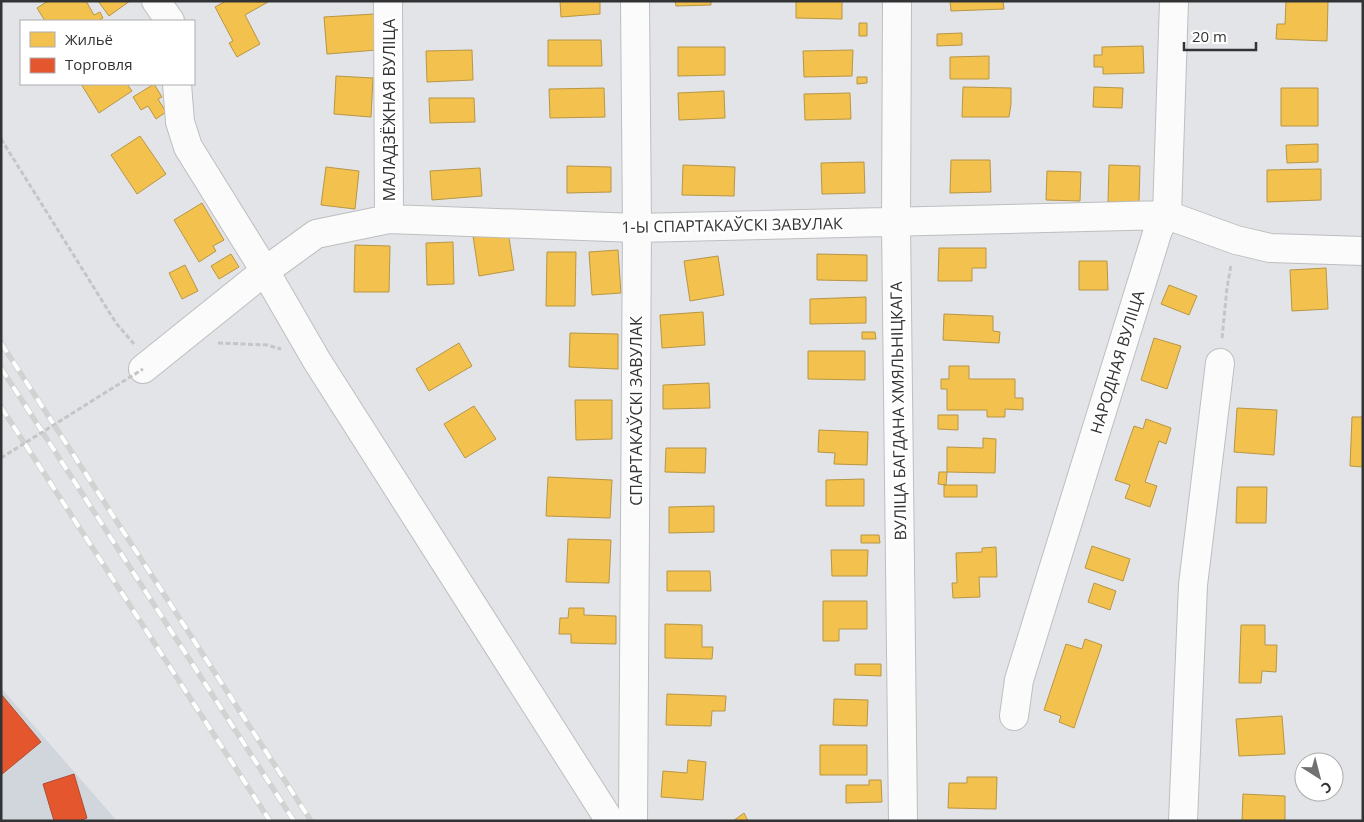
<svg xmlns="http://www.w3.org/2000/svg" width="1364" height="822" font-family="'Open Sans',sans-serif">
<rect width="100%" height="100%" fill="#e2e4e7"/>
<!-- built -->
<path fill="#d1d6dd" d="M1 688 117 821H1Z"/>
<!-- homes -->
<path fill="#f2c14e" stroke="#b89646" d="M48 1H86L94 15 100 12 103 18 98 21H45L37 8Z
M98 1H130L109 16Z
M226 1 268 2 245 15 260 44 237 57 229 43 233 41 215 7Z
M560 1H600V14L561 17Z
M675 1H711V5L676 6Z
M796 1H842V19L796 18Z
M950 1H1003L1004 9 951 11Z
M1286 1H1328L1327 41 1276 39 1277 24H1285Z
M374 14 377 50 327 54 324 17Z
M859 23H867V36H859Z
M962 33V45L937 46V34Z
M548 40H601L602 66H548Z
M1143 46 1144 73 1103 74V67H1094V55H1102V47Z
M678 47H725V75L678 76Z
M472 50 473 80 427 82 426 51Z
M853 50 852 76 804 77 803 51Z
M989 56V79H950V57Z
M336 76 373 78 371 117 334 114Z
M857 77H867V83L857 84Z
M81 84H127L132 91 99 113Z
M154 84 162 97 158 99 166 112 156 119 148 106 141 110 133 97Z
M963 87 1011 88V104L1009 117H962Z
M1094 87 1123 88 1122 108 1093 107Z
M604 88 605 117 550 118 549 89Z
M1281 88H1318V126H1281Z
M724 91 725 118 679 120 678 93Z
M850 93 851 119 805 120 804 94Z
M429 98H474L475 122 430 123Z
M140 136 166 174 137 194 111 155Z
M1318 144V162L1287 163 1286 145Z
M951 160H990L991 192 950 193Z
M864 162 865 193 822 194 821 163Z
M683 165 735 167 734 196 682 195Z
M1109 165 1140 166 1139 202H1108Z
M567 166 611 167V192L567 193Z
M326 167 359 171 355 209 321 205Z
M480 168 482 196 432 200 430 171Z
M1321 169V200L1267 202V170Z
M1047 171 1081 172 1080 201 1046 200Z
M202 203 224 240 213 246 216 251 199 262 174 220Z
M508 231 514 270 479 276 473 236Z
M453 242 454 284 427 285 426 243Z
M355 245 390 246 389 292H354Z
M939 248H986V268H972V281H938Z
M618 250 621 293 592 295 589 252Z
M547 252H576L575 306H546Z
M231 254 239 267 219 279 211 266Z
M817 254 867 255V281L817 280Z
M718 256 724 295 690 301 684 261Z
M1079 261H1107L1108 290H1079Z
M185 265 198 291 182 299 169 273Z
M1326 268 1328 309 1292 311 1290 270Z
M1169 285 1197 296 1189 315 1161 304Z
M866 297V323L810 324V299Z
M703 312 705 345 662 348 660 315Z
M944 314 993 316V331L1000 332 999 343 943 340Z
M862 332H875L876 339H862Z
M570 333 618 334V369L569 367Z
M1154 338 1181 346 1167 389 1141 380Z
M459 343 472 366 429 391 416 369Z
M808 351H865V380L808 379Z
M949 366H969V379H1015V398H1023V410L1005 409V417H987V410H947V389H941V379H949Z
M709 383 710 408 663 409V385Z
M575 400H612V439L576 440Z
M474 406 496 439 465 458 444 424Z
M1237 408 1277 410 1274 455 1234 452Z
M938 415H958V430L938 429Z
M1352 417H1363V467L1350 466Z
M1146 419 1171 428 1166 444 1159 441 1145 482 1157 486 1150 507 1125 498 1130 485 1115 480 1134 426 1143 429Z
M819 430 868 432 867 465 834 464 835 453 818 452Z
M983 438 996 439 995 473 947 472V447L983 448Z
M666 448H706L705 473 665 472Z
M939 472H947L946 485 938 484Z
M548 477 612 480 610 518 546 516Z
M864 479V506H826V480Z
M944 485H977V497H944Z
M1237 487H1267L1266 523H1236Z
M714 506V532L669 533V507Z
M861 535H879L880 543H861Z
M568 539 611 540 609 583 566 582Z
M1092 546 1130 559 1123 581 1085 568Z
M996 547 997 577H979L980 597 953 598 952 583H957L956 553 982 552V548Z
M831 550H868L867 576H832Z
M667 571H710L711 591H667Z
M1094 583 1116 591 1110 610 1088 602Z
M823 601H867V629H839V641H823Z
M569 608H584V615L616 616V644L571 643V634H559L560 618H568Z
M665 624 702 625V647H713L712 659 665 658Z
M1241 625H1265V645H1277L1276 672 1262 671 1261 683H1239Z
M1085 639 1102 645 1074 728 1059 722 1061 716 1044 710 1066 644 1082 649Z
M855 664H881V676L855 675Z
M667 694 726 696 725 711H712L711 726 666 725Z
M834 699 868 700 867 726 833 725Z
M1282 716 1285 754 1239 756 1236 719Z
M820 745H867V775H820Z
M688 760 706 762 703 800 661 797 663 771 687 773Z
M967 777H997L996 809 948 808 949 783H967Z
M869 780H881L882 802 846 803V785H869Z
M1243 794 1285 796V821H1242Z
M744 813 748 821H733Z"/>
<!-- shops -->
<path fill="#e4572e" stroke="#af4c30" d="M1 694 41 742 1 775Z
M74 774 87 818 79 821H54L43 784Z"/>
<g fill="none" stroke-linecap="round" stroke-linejoin="round">
<!-- minor casing -->
<g stroke="#bdbec0" stroke-width="30">
<path id="minor" d="M156 1 170 21
M388 1 389 219
M897 1 896 223 903 821
M177 84 180 122 188 147 265 271 317 361 610 821
M143 369 265 271 316 234 389 219 637 228 1167 215 1236 240 1270 248 1363 251
M1014 716 1019 680 1158 230 1167 215 1174 1
M633 821 637 228 635 1
M1183 821 1193 585 1220 363"/>
</g>
<!-- path -->
<path stroke="#c5c5c6" stroke-width="3" stroke-dasharray="5 2.5" stroke-linecap="butt" d="M1 139 116 323 134 344
M1222 338 1227 288 1231 265
M218 343 267 345 281 349"/>
<!-- minor -->
<use href="#minor" stroke="#fbfbfb" stroke-width="28"/>
<!-- rail casing -->
<g stroke="#d2d2d3" stroke-width="5.5">
<path id="rail" d="M1 343 311 821
M1 368 294 821
M1 407 270 821"/>
</g>
<!-- rail -->
<use href="#rail" stroke="#fff" stroke-width="4" stroke-dasharray="11" stroke-linecap="butt"/>
<!-- path-bridge -->
<path stroke="#c5c5c6" stroke-width="3" stroke-dasharray="5 2.5" stroke-linecap="butt" d="M1 458 143 369"/>
</g>
<g text-anchor="middle" dominant-baseline="central" stroke-width="5" stroke-linejoin="round" paint-order="stroke">
<!-- street labels -->
<g font-size="16" fill="#323334" stroke="#fff">
<text transform="translate(389 110) rotate(-90)">МАЛАДЗЁЖНАЯ ВУЛІЦА</text>
<text transform="translate(732 225) rotate(-1)">1-Ы СПАРТАКАЎСКІ ЗАВУЛАК</text>
<text transform="translate(1117 362) rotate(-73)">НАРОДНАЯ ВУЛІЦА</text>
<text transform="translate(636 411) rotate(-90)">СПАРТАКАЎСКІ ЗАВУЛАК</text>
<text transform="translate(898 411) rotate(-91)">ВУЛІЦА БАГДАНА ХМЯЛЬНІЦКАГА</text>
</g>
</g>
<!-- border -->
<rect width="1364" height="822" fill="none" stroke="#323334" stroke-width="5"/>
<!-- legend -->
<rect x="20" y="20" width="175" height="65" fill="#ffffff" stroke="#adadae"/>
<rect x="30" y="32" width="25" height="15" fill="#f2c14e" stroke="#adadae"/>
<text x="65" y="45" font-size="15" fill="#323334">Жильё</text>
<rect x="30" y="58" width="25" height="15" fill="#e4572e" stroke="#adadae"/>
<text x="65" y="70" font-size="15" fill="#323334">Торговля</text>
<!-- north arrow -->
<g transform="translate(1319 777) rotate(144)"><circle r="24" fill="#ffffff" stroke="#adadae"/>
<path d="M0-4L9 19L0 12L-9 19Z" fill="#707173"/>
<text y="-8" font-size="14" font-weight="bold" text-anchor="middle" fill="#323334">С</text>
</g>
<!-- scale -->
<path d="M1184 42v8h72v-8" fill="none" stroke="#323334" stroke-width="2.5"/>
<text x="1192" y="42" font-size="15" fill="#323334" stroke="#ffffff" stroke-width="4" paint-order="stroke">20 m</text>
</svg>
